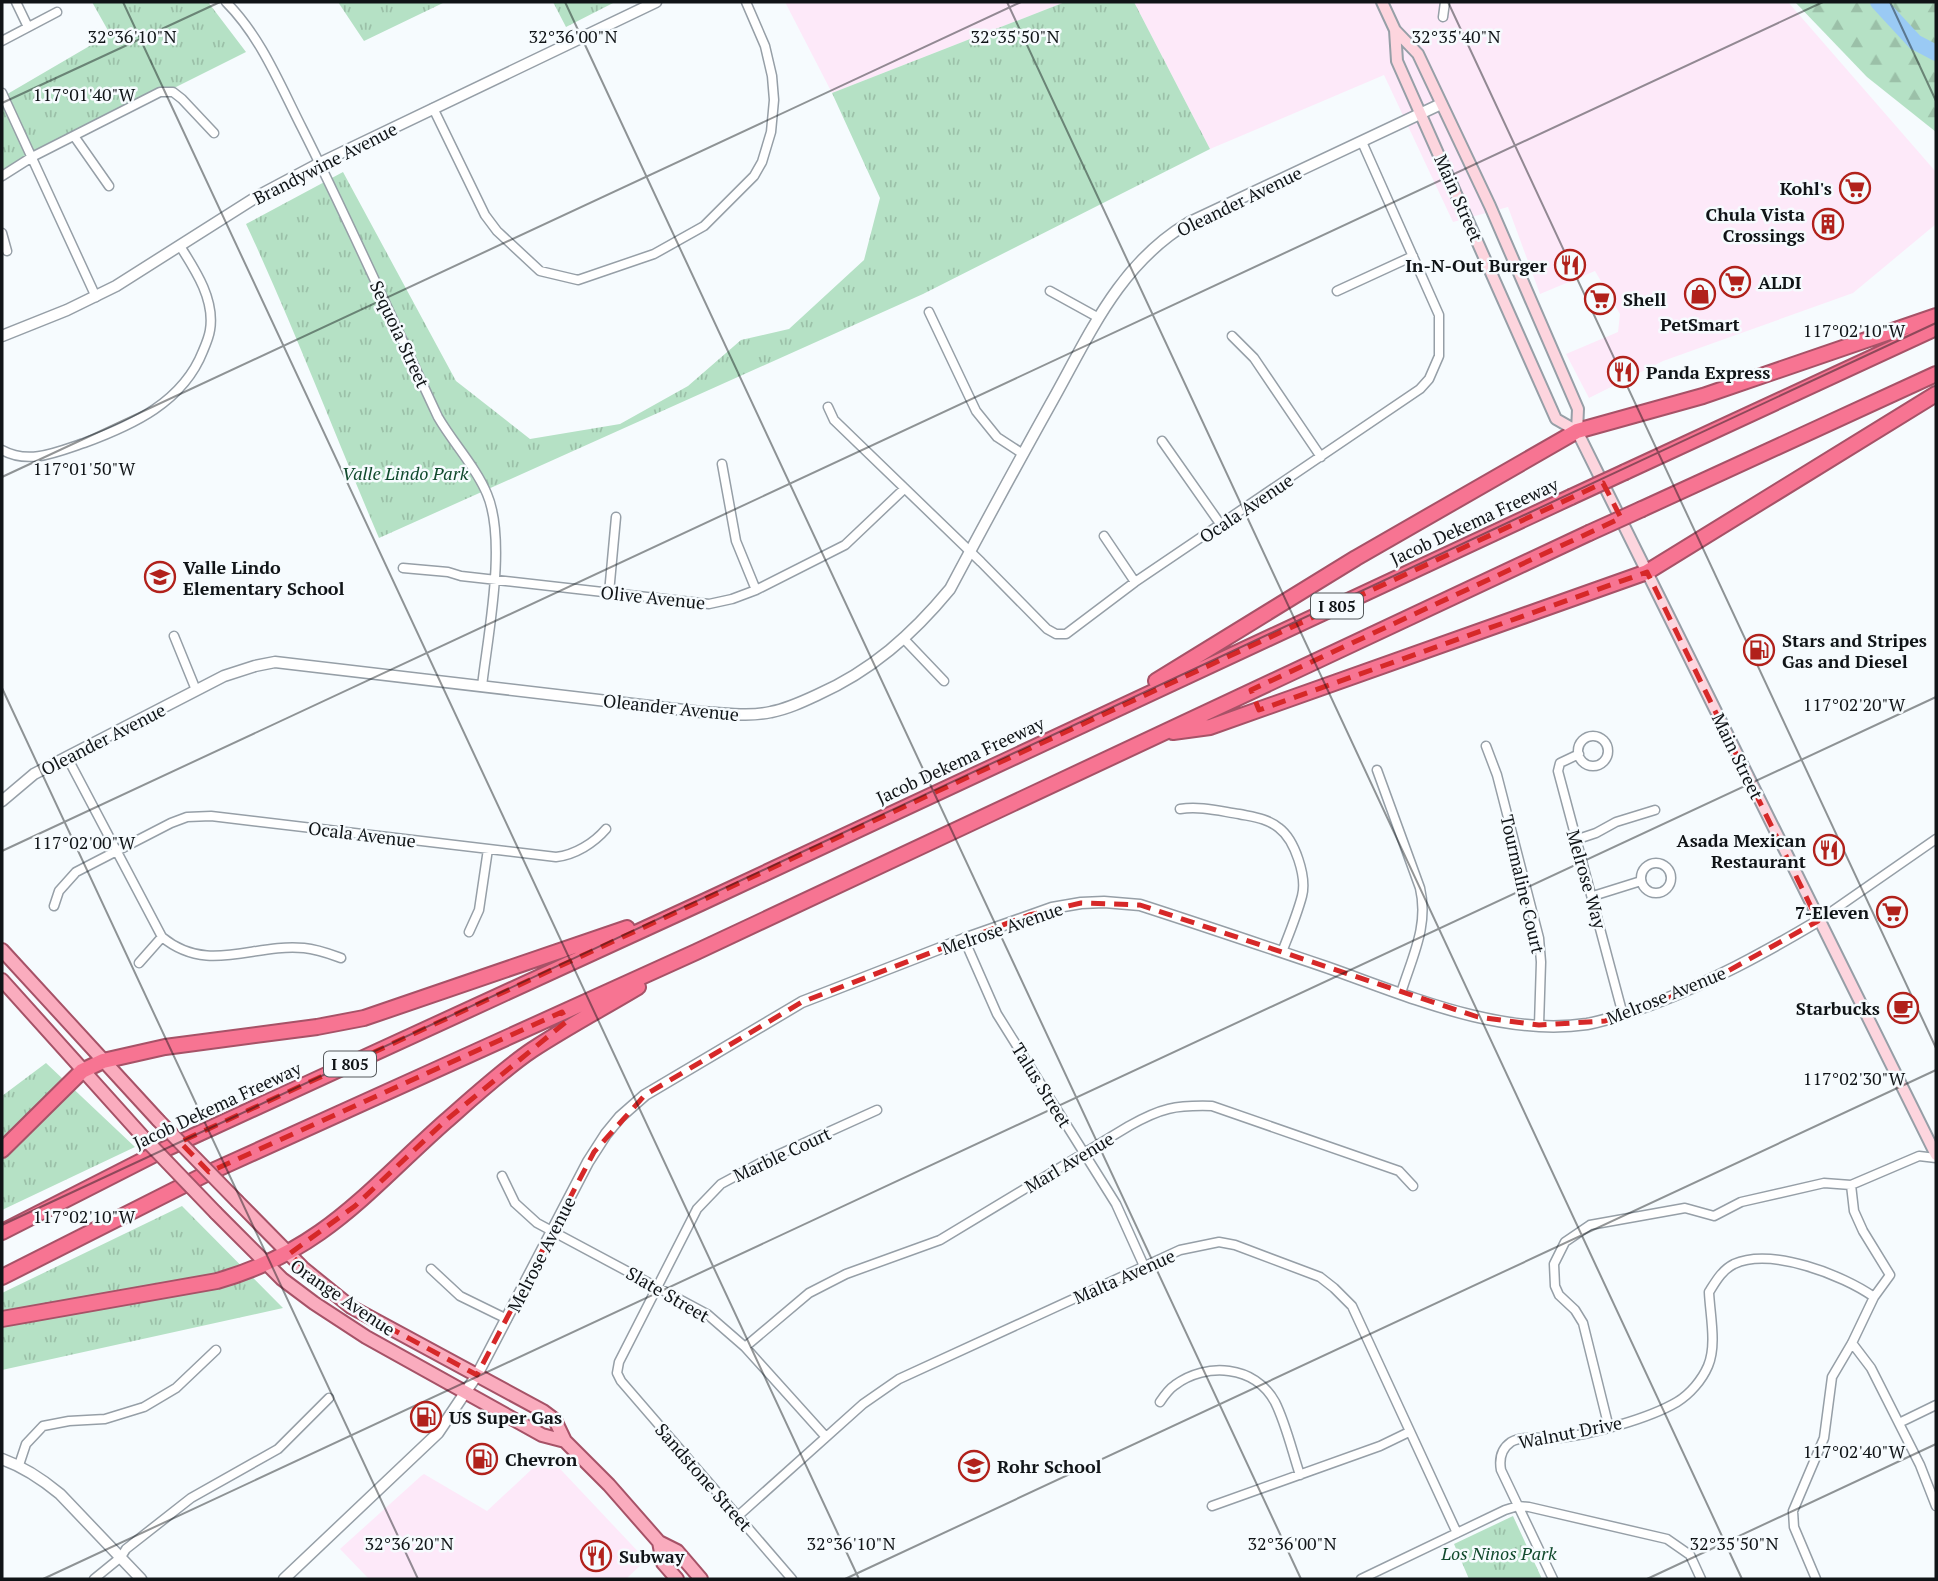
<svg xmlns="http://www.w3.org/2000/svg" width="1938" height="1581" font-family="'PT Serif',serif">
<defs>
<pattern id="grass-tufts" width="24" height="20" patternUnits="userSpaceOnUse" patternTransform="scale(1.75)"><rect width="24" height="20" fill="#b5e1c5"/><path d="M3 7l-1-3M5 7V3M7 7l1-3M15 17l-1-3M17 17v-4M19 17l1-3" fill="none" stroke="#9bc0a8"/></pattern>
<pattern id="forest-firs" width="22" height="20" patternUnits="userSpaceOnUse" patternTransform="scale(1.75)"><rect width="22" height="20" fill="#b5e1c5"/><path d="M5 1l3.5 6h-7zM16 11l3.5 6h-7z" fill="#9bc0a8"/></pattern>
</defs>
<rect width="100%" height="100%" fill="#f6fbfe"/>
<!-- commercial -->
<path fill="#fde9f9" d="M785 2H1065L832 93Z
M1134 2H1788L1936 172V224L1853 293 1663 361 1589 398 1566 354 1618 332 1620 314 1595 271 1540 294 1508 207 1453 222 1384 75 1210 149Z
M547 1455 646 1560 626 1579H369L340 1549 421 1476 424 1474 487 1511Z"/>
<!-- grass -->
<path fill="url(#grass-tufts)" d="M92 2H208L246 52 2 174V94L4 96 110 34Z
M338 2H445L364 41Z
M553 2H615L566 27Z
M1065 2H1134L1210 149 923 294 379 538C334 433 294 327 246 224L343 172 456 381 530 439 620 424 688 386 741 340 789 329 864 260 880 198 832 93Z
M46 1063 135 1147 2 1210V1096Z
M182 1206 283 1308 2 1370V1293Z
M1513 1516 1542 1579H1469L1454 1544Z"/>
<!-- forest -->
<path fill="url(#forest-firs)" d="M1795 2H1936V132L1867 77Z"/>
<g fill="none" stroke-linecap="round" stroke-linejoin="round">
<!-- river -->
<path stroke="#9acaf4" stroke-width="16" d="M1878 2 1915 42 1936 53"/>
<!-- minor casing -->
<g stroke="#969fa7" stroke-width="11">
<path id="minor" d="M16 2 28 27
M226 2C261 37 280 85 302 128 350 223 393 321 438 417 453 443 476 467 487 494 507 541 488 634 482 686
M1443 17 1445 2
M2 41 57 12
M2 93 96 297
M433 108 485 215 497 231 540 271 578 280 654 254 704 226 754 176 762 162 771 132 774 100 772 76 765 46 746 2
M74 136 109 186
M2 176 32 157 160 92H173L182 99 214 133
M2 233 7 251
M1050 291 1099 318
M1337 291 1413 256
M929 312 976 411 997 437 1023 454
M1232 336 1254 358 1321 457
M828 407 834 420 981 562 1047 629 1056 634H1066L1135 582 1420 389 1429 379 1439 356V315L1362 142
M1162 441 1221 525
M2 450C29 465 57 452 84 443 133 425 183 402 203 351 206 344 209 337 210 330 215 300 196 271 180 246
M722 464 736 541 756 590
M1104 536 1135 582
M403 568 448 572 461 576 709 604 732 599 756 590 845 545 904 489
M609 593 616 517
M174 636 196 690
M903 638 944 681
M1578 751a15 15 0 1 1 30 0a15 15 0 1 1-30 0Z
M1486 746 1497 775 1539 938 1541 962 1539 1025
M1579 754 1560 763 1558 771 1623 1015
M67 757 162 937C208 975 253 943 304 948 317 949 330 954 341 958
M1377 770 1420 888C1429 926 1412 957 1401 993
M1180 809C1200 806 1219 811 1239 814 1253 817 1267 818 1279 828 1295 840 1307 877 1302 896 1297 915 1289 934 1282 952
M1575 840 1596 833 1616 822 1655 810
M1641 878a15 15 0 1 1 30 0a15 15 0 1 1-30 0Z
M1593 896 1641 881
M54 906 59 891 76 872 171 823 187 817 211 816 556 857C575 855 594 843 606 829
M1818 921 1936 839
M469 932 479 910 488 849
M964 939 997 1014 1116 1204 1144 1266
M139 963 162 937
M502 1176 515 1203 537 1223 707 1314 745 1347 826 1437
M431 1269 460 1296 507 1319
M1852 1343 1871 1368 1920 1465 1936 1506
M745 1347 809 1293 846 1274 940 1240 1129 1126C1161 1108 1175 1105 1212 1106L1399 1171 1413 1186
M1160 1402C1164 1396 1169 1389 1175 1385 1206 1362 1255 1365 1275 1402 1286 1424 1292 1451 1300 1475
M1899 1423 1936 1405
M1609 1428 1583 1323 1575 1310 1559 1295 1555 1286 1554 1264 1565 1242 1590 1225 1685 1208 1714 1216 1741 1202 1824 1183 1851 1185 1919 1156 1936 1158
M19 1465 26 1444 43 1426 69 1421 105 1419 144 1407 176 1388 216 1350
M1212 1506 1380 1446 1409 1432
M738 1516 863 1404 899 1379 1180 1250 1219 1242 1235 1245 1320 1277 1334 1288 1352 1306 1457 1533
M94 1579 121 1557 126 1549 191 1498 278 1449 329 1398
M792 1579 621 1381 617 1373 619 1362 697 1209 721 1184 760 1163 877 1110
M1361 1579 1505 1510 1518 1506 1529 1507 1667 1539 1690 1555 1701 1579
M1553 1579 1501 1470C1499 1459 1501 1449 1511 1442 1524 1435 1545 1439 1559 1438 1592 1434 1648 1419 1677 1402 1690 1394 1702 1380 1708 1366 1717 1345 1710 1315 1709 1292 1716 1281 1722 1270 1734 1264 1771 1247 1843 1275 1874 1297
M1816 1579 1794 1527 1793 1511 1824 1438 1832 1377 1852 1343 1874 1297 1890 1275 1863 1231 1854 1211 1851 1185"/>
</g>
<!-- tertiary casing -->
<g stroke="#969fa7" stroke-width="13">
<path id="tertiary" d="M2 336 67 310 116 286 258 196 320 163 656 2
M2 801 34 774 224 676 255 666 275 662 701 712C725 713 748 717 771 712 787 709 802 702 817 695 871 671 912 635 950 589 983 527 1016 466 1050 405 1089 336 1118 265 1188 223L1441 104
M2 1459C24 1467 42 1479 60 1494L141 1579
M284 1579 438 1433 477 1375 588 1162 606 1134 620 1117 645 1095 802 1002 964 939 1052 908 1081 903 1104 902 1140 905C1202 925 1264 946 1326 967 1406 995 1500 1037 1587 1024 1610 1020 1631 1012 1653 1004 1711 982 1764 953 1818 921"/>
</g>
<!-- secondary casing -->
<g stroke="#969fa7" stroke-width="14">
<path id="secondary" d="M1382 2 1395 30 1418 54 1490 206 1578 409 1577 431 1936 1155
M1395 30 1397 61 1556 419 1577 431"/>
</g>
<!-- primary casing -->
<g stroke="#a65267" stroke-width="16">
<path id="primary" d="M2 950 158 1120
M2 980 144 1138
M238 1202 304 1269 351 1307 543 1411 555 1420 565 1441 609 1485 659 1542 677 1551 701 1579
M216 1213 282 1279 314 1303 366 1337 542 1435 565 1441
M659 1542 663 1563 677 1579"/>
</g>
<!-- motorway casing -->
<g stroke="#a65267" stroke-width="18">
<path id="motorway" d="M1625 472 1936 328
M1642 509 1936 374
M1156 681 1356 558 1577 431 1703 396 1936 316
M1173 732 1210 727 1647 572 1936 394
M2 1150 82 1071 103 1061 165 1047 317 1027 364 1018 627 928
M2 1232 161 1151 701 903 1571 497
M2 1277 206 1174 696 952 1589 533
M2 1319 217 1281C323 1251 368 1190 446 1121 471 1099 505 1068 532 1050 567 1027 603 1008 638 987"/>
</g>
<!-- minor -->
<use href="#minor" stroke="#fff" stroke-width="8"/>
<!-- tertiary -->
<use href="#tertiary" stroke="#fff" stroke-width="10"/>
<!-- secondary -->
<use href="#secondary" stroke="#fdd5de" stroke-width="10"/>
<!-- primary -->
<use href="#primary" stroke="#faacbe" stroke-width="12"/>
<!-- motorway -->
<use href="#motorway" stroke="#f77492" stroke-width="14"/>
<!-- primary-bridge casing -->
<g stroke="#a65267" stroke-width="16" stroke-linecap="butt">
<path id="primary-bridge" d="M158 1120 238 1202
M144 1138 216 1213"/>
</g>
<!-- motorway-bridge casing -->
<g stroke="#a65267" stroke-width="18" stroke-linecap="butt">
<path id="motorway-bridge" d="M1571 497 1625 472
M1589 533 1642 509"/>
</g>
<!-- primary-bridge -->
<use href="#primary-bridge" stroke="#faacbe" stroke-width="12"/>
<!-- motorway-bridge -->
<use href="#motorway-bridge" stroke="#f77492" stroke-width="14"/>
</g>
<!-- marked area -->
<path fill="none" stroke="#d62828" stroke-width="5" stroke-dasharray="14 9" stroke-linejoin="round" d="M1603 483 1621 518 1251 690 1259 710 1647 572 1818 921 1701 986 1605 1021 1539 1025 1478 1017 1140 905 1081 903 1029 915 802 1002 645 1095 594 1152 477 1375 351 1307 289 1254 355 1206 445 1121 567 1021 562 1012 209 1172 180 1142Z"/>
<!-- ticks -->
<path fill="none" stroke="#101417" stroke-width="2" stroke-opacity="0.45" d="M123 2 859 1579M565 2 1301 1579M1007 2 1742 1579M1448 2 1936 1048M1890 2 1936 101M2 103 220 2M2 477 1021 2M2 688 418 1579M2 851 1823 2M2 1225 1936 323M43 1579 1936 697M845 1579 1936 1070M1647 1579 1936 1444"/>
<!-- icons -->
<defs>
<g id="supermarket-ring" transform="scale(1.575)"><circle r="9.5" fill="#f6fbfe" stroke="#b1211b" stroke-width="1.5"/><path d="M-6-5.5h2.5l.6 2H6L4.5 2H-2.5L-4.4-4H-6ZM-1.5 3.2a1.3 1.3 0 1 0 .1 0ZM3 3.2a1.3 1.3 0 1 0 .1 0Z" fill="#b1211b"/></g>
<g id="building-ring" transform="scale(1.575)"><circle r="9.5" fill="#f6fbfe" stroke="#b1211b" stroke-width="1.5"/><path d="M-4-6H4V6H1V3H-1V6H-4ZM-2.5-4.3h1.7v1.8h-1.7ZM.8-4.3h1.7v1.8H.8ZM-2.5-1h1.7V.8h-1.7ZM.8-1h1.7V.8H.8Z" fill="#b1211b"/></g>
<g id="restaurant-ring" transform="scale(1.575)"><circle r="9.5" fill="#f6fbfe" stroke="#b1211b" stroke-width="1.5"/><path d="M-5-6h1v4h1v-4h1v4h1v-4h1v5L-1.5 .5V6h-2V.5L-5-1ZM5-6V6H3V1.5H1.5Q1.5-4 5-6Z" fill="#b1211b"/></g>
<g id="shop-ring" transform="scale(1.575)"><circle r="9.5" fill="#f6fbfe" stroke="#b1211b" stroke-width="1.5"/><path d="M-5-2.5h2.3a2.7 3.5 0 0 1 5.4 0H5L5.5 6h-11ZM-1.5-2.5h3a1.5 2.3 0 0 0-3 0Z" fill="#b1211b"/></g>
<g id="school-ring" transform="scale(1.575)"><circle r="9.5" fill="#f6fbfe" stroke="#b1211b" stroke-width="1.5"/><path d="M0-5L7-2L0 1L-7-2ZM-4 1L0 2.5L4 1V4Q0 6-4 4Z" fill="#b1211b"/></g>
<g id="fuel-ring" transform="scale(1.575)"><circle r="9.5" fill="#f6fbfe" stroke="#b1211b" stroke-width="1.5"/><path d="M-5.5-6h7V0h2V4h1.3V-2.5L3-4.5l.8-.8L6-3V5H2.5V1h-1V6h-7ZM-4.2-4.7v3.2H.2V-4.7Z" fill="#b1211b"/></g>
<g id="cafe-ring" transform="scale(1.575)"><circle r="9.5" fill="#f6fbfe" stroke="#b1211b" stroke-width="1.5"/><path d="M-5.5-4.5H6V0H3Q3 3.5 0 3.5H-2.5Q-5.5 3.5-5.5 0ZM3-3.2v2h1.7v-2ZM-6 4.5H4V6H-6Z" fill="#b1211b"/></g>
</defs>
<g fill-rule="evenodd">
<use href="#supermarket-ring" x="1855" y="188"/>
<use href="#building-ring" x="1828" y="224"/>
<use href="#restaurant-ring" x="1570" y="265"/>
<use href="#supermarket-ring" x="1735" y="282"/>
<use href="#shop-ring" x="1700" y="294"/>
<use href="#supermarket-ring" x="1600" y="299"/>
<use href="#restaurant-ring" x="1623" y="372"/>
<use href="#school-ring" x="160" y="577"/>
<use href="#fuel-ring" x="1759" y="650"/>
<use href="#restaurant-ring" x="1829" y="850"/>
<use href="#supermarket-ring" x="1892" y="912"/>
<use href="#cafe-ring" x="1903" y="1008"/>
<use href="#fuel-ring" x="426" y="1417"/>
<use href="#fuel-ring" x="482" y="1459"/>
<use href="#school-ring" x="974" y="1466"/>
<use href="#restaurant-ring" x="596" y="1556"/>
</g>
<g text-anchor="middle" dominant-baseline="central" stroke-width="5" stroke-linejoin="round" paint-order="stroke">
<!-- shield labels -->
<g fill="#f6fbfe" stroke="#55595c" stroke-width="2">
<rect x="1311" y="593.5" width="52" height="25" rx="5"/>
<rect x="324" y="1051.5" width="52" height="25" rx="5"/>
</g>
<g font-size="16" font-weight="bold" fill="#101417">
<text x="1337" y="606">I 805</text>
<text x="350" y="1064">I 805</text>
</g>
<!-- street labels -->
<g font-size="18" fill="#101417" stroke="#f6fbfe">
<text transform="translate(325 163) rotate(-27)">Brandywine Avenue</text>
<text transform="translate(1459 198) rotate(66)">Main Street</text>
<text transform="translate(1239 201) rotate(-26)">Oleander Avenue</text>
<text transform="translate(400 334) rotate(65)">Sequoia Street</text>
<text transform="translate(1246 508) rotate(-34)">Ocala Avenue</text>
<text transform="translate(1474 521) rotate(-25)">Jacob Dekema Freeway</text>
<text transform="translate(653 597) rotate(6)">Olive Avenue</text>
<text transform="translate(671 707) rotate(6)">Oleander Avenue</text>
<text transform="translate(103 739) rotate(-27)">Oleander Avenue</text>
<text transform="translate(1738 756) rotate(64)">Main Street</text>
<text transform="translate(960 760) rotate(-25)">Jacob Dekema Freeway</text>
<text transform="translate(362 834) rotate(7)">Ocala Avenue</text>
<text transform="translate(1587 879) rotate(74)">Melrose Way</text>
<text transform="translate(1523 884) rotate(77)">Tourmaline Court</text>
<text transform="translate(1002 928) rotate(-19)">Melrose Avenue</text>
<text transform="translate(1666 995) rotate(-22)">Melrose Avenue</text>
<text transform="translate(1042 1085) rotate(58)">Talus Street</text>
<text transform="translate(217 1105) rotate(-25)">Jacob Dekema Freeway</text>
<text transform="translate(782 1154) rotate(-25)">Marble Court</text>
<text transform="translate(1069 1162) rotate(-31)">Marl Avenue</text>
<text transform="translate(541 1254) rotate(-63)">Melrose Avenue</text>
<text transform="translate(1124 1276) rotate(-24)">Malta Avenue</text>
<text transform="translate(668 1294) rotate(30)">Slate Street</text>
<text transform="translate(343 1297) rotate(34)">Orange Avenue</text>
<text transform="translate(1570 1432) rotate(-11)">Walnut Drive</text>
<text transform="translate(704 1477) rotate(49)">Sandstone Street</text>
</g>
<!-- poi labels -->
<g font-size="18" font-weight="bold" fill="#101417" stroke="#f6fbfe" text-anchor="start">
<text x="1832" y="188" text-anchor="end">Kohl's</text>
<text x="1805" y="214" text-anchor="end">Chula Vista<tspan x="1805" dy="21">Crossings</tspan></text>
<text x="1547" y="265" text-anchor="end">In-N-Out Burger</text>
<text x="1758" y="282">ALDI</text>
<text x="1623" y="299">Shell</text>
<text x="1700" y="324" text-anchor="middle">PetSmart</text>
<text x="1646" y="372">Panda Express</text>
<text x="183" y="567">Valle Lindo<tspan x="183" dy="21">Elementary School</tspan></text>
<text x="1782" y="640">Stars and Stripes<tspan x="1782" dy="21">Gas and Diesel</tspan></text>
<text x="1806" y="840" text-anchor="end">Asada Mexican<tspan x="1806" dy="21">Restaurant</tspan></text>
<text x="1869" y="912" text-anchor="end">7-Eleven</text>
<text x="1880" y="1008" text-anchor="end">Starbucks</text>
<text x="449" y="1417">US Super Gas</text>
<text x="505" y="1459">Chevron</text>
<text x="997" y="1466">Rohr School</text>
<text x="619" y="1556">Subway</text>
</g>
<!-- park labels -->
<g font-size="18" font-style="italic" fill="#114a2d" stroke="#f6fbfe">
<text x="405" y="473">Valle Lindo Park</text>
<text x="1499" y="1553">Los Ninos Park</text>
</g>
</g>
<g font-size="18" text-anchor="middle" fill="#101417" stroke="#f6fbfe" stroke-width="5" stroke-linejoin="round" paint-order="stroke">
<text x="132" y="43">32°36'10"N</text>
<text x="1015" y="43">32°35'50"N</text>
<text x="1456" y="43">32°35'40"N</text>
<text x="573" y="43">32°36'00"N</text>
<text x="84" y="101">117°01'40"W</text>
<text x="1854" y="337">117°02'10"W</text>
<text x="84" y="475">117°01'50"W</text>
<text x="1854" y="711">117°02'20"W</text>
<text x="84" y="849">117°02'00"W</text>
<text x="1854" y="1085">117°02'30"W</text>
<text x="84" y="1223">117°02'10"W</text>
<text x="1854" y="1458">117°02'40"W</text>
<text x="409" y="1550">32°36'20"N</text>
<text x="851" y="1550">32°36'10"N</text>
<text x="1292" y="1550">32°36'00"N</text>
<text x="1734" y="1550">32°35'50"N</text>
</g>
<!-- border -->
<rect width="1938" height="1581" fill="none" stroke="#101417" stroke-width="7"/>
</svg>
